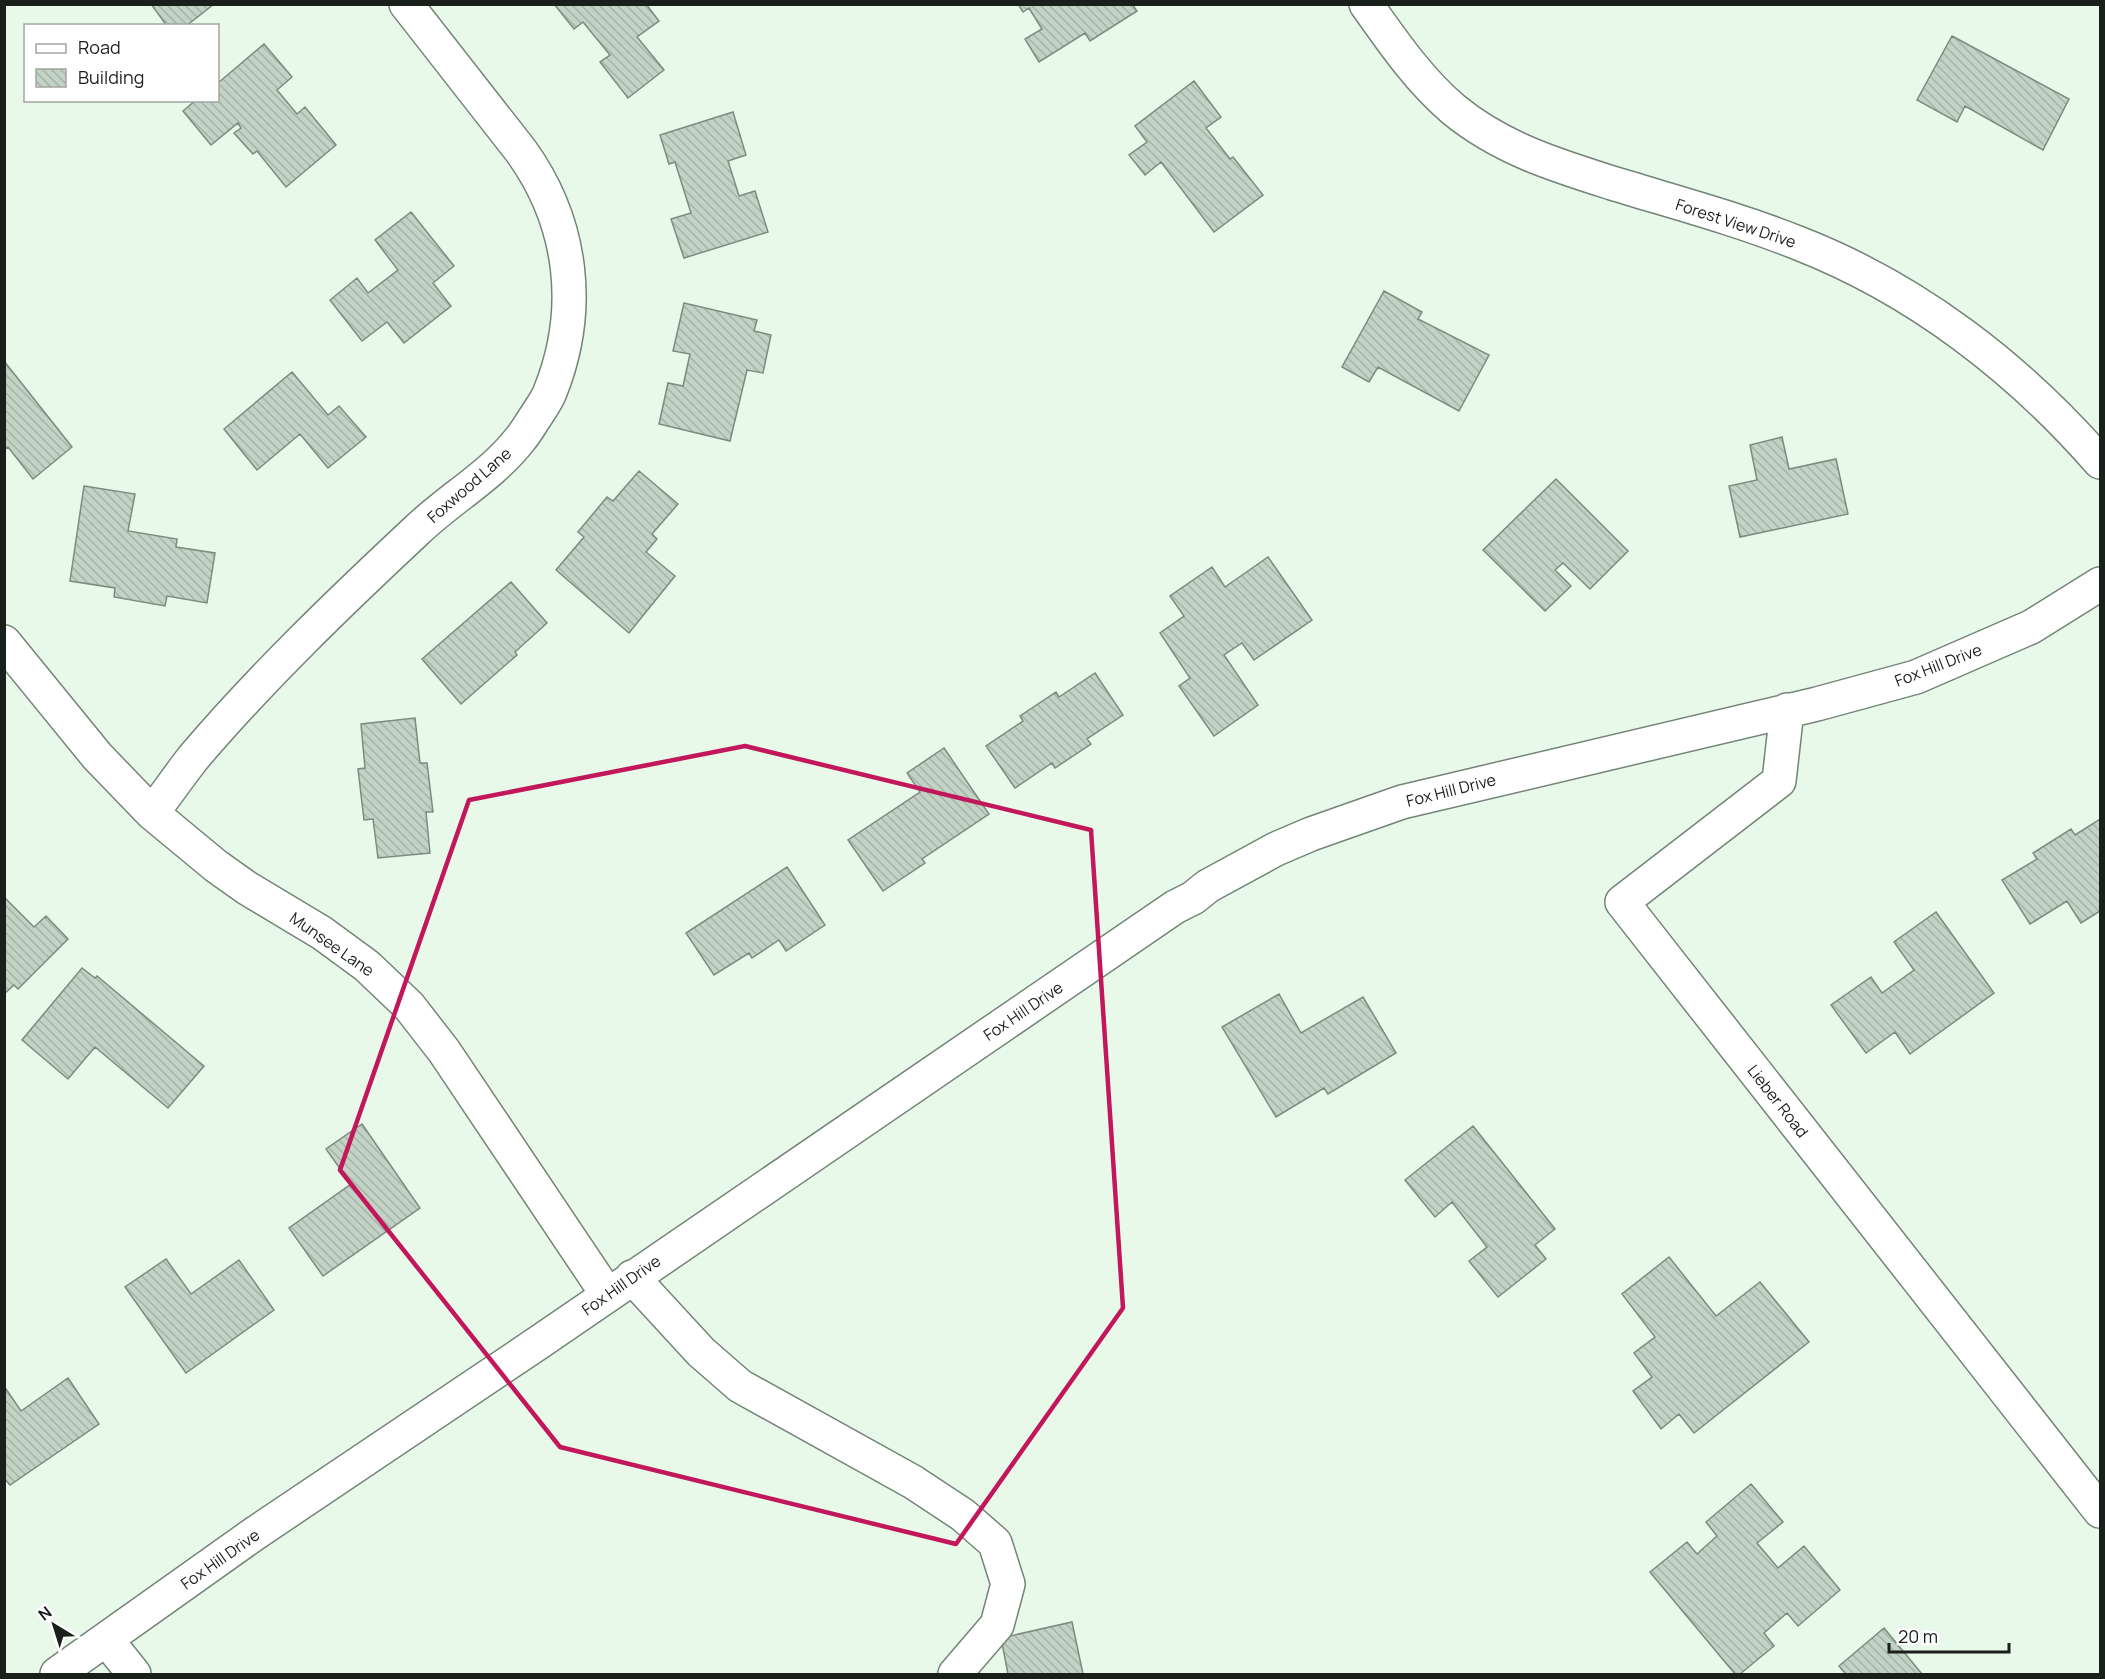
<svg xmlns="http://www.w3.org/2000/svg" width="2105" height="1679" font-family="Manrope,sans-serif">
<defs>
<pattern id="building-back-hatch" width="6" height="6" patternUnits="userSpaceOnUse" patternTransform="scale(1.5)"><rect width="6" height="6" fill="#c2d2c4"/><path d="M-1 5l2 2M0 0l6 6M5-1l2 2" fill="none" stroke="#a6b4a8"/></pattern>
</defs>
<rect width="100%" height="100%" fill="#e8f9ea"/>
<!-- building -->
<path fill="url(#building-back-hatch)" stroke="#7c8b7e" stroke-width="1.5" d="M151 4H214L186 26H167Z
M554 4H646L659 21 637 37 664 70 628 98 600 62 610 55 583 22 574 29Z
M1018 4H1132L1137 11 1090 41 1085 33 1039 62 1025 39 1042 29 1029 8 1023 12Z
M1952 36 2069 99 2043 150 1965 106 1957 122 1917 100Z
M264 44 292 77 277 90 297 114 305 107 336 145 286 187 257 151 253 154 234 133 241 128 238 123 211 145 183 111 196 100H218V83Z
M1194 81 1221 117 1206 128 1230 159 1233 157 1263 195 1214 232 1161 162 1145 175 1129 155 1147 142 1135 126Z
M733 112 746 155 728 161 739 196 755 191 768 232 684 258 671 219 691 213 675 162 669 164 660 135Z
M411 212 454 266 433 283 451 306 404 343 387 322 362 341 330 300 357 278 368 293 398 270 375 240Z
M1384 291 1422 312 1418 319 1489 355 1459 411 1378 367 1369 382 1342 367Z
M684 303 757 320 754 331 771 335 763 373 747 370 730 441 659 424 668 383 683 386 690 354 673 351Z
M4 361 72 447 33 479 8 447 4 450Z
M292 372 328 415 339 406 366 437 328 468 300 434 257 470 224 429Z
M1782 437 1789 469 1836 459 1848 514 1740 537 1729 486 1757 480 1750 445Z
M639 471 678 504 652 534 657 539 646 552 675 576 629 633 556 570 584 537 578 532 607 497 613 501Z
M1556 479 1628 551 1590 589 1563 563 1555 570 1571 586 1545 611 1483 550Z
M84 486 135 494 128 531 177 539 176 547 215 553 207 603 167 596 165 606 114 597 115 588 70 581Z
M1268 557 1312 620 1254 660 1242 643 1224 655 1258 705 1214 736 1179 686 1190 678 1160 633 1184 616 1170 596 1212 567 1225 587Z
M511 582 547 623 515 652 517 655 461 704 422 659Z
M1095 673 1123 715 1087 739 1091 744 1055 768 1052 763 1015 788 986 746 1023 721 1020 716 1056 692 1059 697Z
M415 718 420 763H427L433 812H426L430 853 378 858 373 819 364 820 358 769 365 768 361 724Z
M944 748 989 814 922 859 925 863 883 891 848 840 920 792 907 773Z
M2100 819V911L2081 923 2067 901 2030 924 2002 880 2037 859 2033 853 2071 829 2075 835Z
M787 867 825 925 786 951 779 940 752 958 749 953 714 975 686 933Z
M4 897 34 927 46 916 68 939 18 989 14 985 4 994Z
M1936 912 1994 993 1910 1054 1895 1032 1866 1053 1831 1005 1871 977 1882 993 1914 970 1894 942Z
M82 968 95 978 97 976 204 1066 168 1108 95 1047 68 1079 22 1040Z
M1279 994 1301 1033 1363 997 1396 1053 1328 1094 1324 1088 1276 1117 1222 1027Z
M362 1124 420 1208 323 1276 289 1228 351 1184 326 1149Z
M1473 1126 1555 1229 1535 1245 1546 1259 1498 1297 1469 1261 1487 1247 1452 1202 1435 1217 1405 1180Z
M1669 1257 1716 1316 1760 1282 1809 1342 1694 1433 1679 1414 1661 1429 1633 1391 1652 1377 1634 1353 1655 1337 1622 1294Z
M166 1259 191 1294 239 1260 274 1310 186 1373 125 1287Z
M68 1378 99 1424 10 1485 4 1478V1386L21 1411Z
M1751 1484 1783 1522 1757 1543 1778 1568 1804 1546 1840 1590 1798 1626 1787 1613 1764 1633 1774 1646 1740 1674H1735L1650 1572 1687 1542 1697 1554 1717 1536 1706 1522Z
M1072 1622 1083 1674H1008L1001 1638Z
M1884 1628 1922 1674H1846L1839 1666Z"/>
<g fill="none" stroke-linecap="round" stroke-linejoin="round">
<!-- minor casing -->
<g stroke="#748477" stroke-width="36">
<path id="minor" d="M1366 4C1393 42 1418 79 1453 109 1500 148 1555 165 1612 183 1674 202 1738 219 1798 243 1916 289 2018 368 2100 462
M4 642 97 756 152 813 216 866 247 888 322 933 367 966 409 1006 444 1051 607 1294
M1787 710 1779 781 1622 902 2100 1511
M152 813C166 795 179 776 193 758 261 678 339 603 416 531 449 499 493 475 521 438 527 431 531 423 536 416 541 408 547 400 550 392 583 310 573 223 521 151L406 4
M632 1277 701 1352 740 1386 913 1482 963 1515 995 1543 1008 1584 997 1625 955 1674
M106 1639 134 1674
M57 1674 254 1534 538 1343 1175 907 1193 898 1208 886 1276 849 1311 834 1402 802 1817 704 1916 677 2031 627 2100 584"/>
</g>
<!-- minor -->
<use href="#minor" stroke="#fff" stroke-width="33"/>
</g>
<!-- marked area -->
<path fill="none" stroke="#c2185b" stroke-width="4.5" stroke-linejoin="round" d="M745 746 1091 830 1123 1308 956 1544 560 1447 340 1170 469 800Z"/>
<g text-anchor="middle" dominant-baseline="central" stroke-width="5" stroke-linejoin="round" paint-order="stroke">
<!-- street labels -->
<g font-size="16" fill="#191f1a" stroke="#fff">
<text transform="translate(1736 223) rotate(18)">Forest View Drive</text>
<text transform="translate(469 485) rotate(-41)">Foxwood Lane</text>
<text transform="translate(1938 665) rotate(-21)">Fox Hill Drive</text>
<text transform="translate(1451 790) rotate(-14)">Fox Hill Drive</text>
<text transform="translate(332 944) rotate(35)">Munsee Lane</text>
<text transform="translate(1023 1011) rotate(-34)">Fox Hill Drive</text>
<text transform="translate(1778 1101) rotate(52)">Lieber Road</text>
<text transform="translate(621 1285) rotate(-35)">Fox Hill Drive</text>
<text transform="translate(220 1559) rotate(-35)">Fox Hill Drive</text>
</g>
</g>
<!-- border -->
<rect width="2105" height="1679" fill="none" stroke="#191f1a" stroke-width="12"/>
<!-- legend -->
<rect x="24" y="24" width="195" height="78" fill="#ffffff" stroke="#a3a5a3" stroke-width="1.5"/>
<rect x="36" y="44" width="30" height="9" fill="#ffffff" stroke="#a3a5a3" stroke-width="1.5"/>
<text x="78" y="54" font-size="18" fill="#191f1a">Road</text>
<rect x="36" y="69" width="30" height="18" fill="url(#building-back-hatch)" stroke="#a3a5a3" stroke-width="1.5"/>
<text x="78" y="84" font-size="18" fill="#191f1a">Building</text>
<!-- north arrow -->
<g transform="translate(54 1625) rotate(322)" stroke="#ffffff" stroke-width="4.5" paint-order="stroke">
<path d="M0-4.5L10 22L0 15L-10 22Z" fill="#191f1a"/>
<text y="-9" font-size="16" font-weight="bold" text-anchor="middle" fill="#191f1a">N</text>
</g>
<!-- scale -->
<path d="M1889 1643v9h120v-9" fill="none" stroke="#191f1a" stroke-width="3"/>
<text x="1898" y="1643" font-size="18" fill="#191f1a" stroke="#ffffff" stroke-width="4.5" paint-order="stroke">20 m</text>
</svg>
